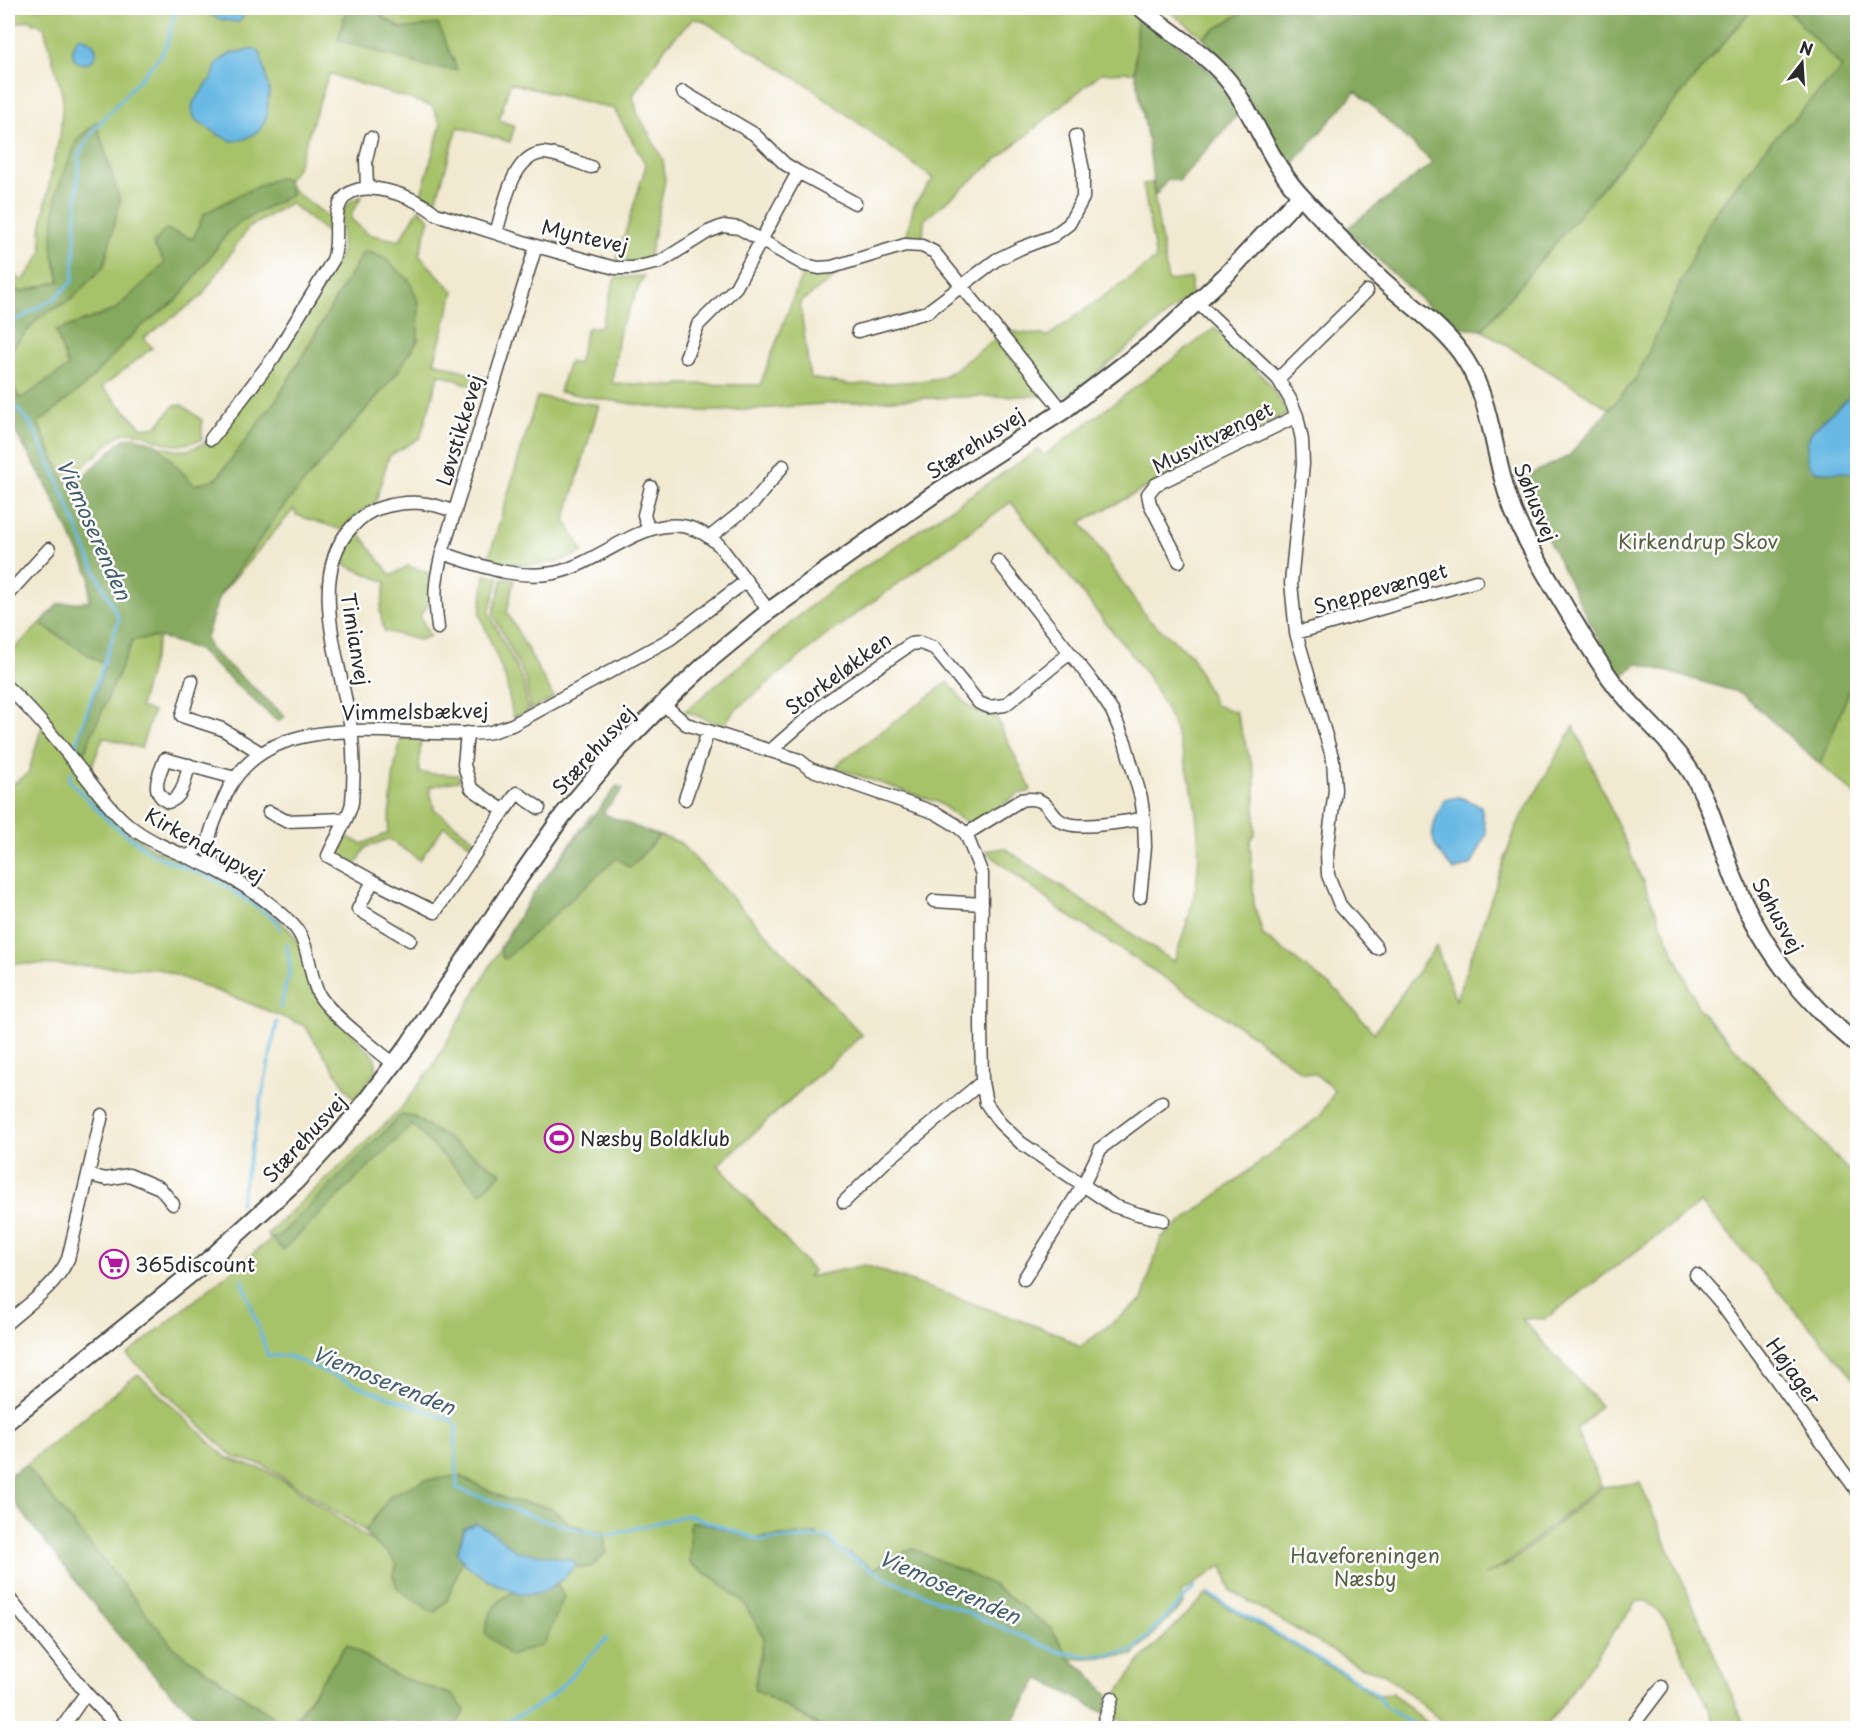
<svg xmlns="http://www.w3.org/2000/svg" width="1865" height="1736" font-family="'Playpen Sans',sans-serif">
<rect width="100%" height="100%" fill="#fff"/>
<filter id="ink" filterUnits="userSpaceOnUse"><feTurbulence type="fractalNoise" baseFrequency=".0167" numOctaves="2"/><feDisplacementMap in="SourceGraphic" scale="12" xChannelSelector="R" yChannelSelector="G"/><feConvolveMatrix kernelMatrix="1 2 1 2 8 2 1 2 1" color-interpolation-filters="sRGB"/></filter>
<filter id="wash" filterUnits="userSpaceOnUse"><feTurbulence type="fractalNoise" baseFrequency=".008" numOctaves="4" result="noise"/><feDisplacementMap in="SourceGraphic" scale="24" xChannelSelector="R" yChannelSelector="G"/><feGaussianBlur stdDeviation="1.35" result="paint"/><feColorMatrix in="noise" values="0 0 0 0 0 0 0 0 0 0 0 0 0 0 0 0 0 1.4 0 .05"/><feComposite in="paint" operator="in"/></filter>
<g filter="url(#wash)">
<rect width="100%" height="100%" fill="#f1e9d0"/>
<!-- green -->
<path fill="#a7c36a" stroke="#69774a" stroke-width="1.5" d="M8 8H347L338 40 456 69 453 57 381 16 379 8H1132L1137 14 1135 72 1101 73 924 220 923 239 906 238 914 205 933 179 809 86 702 20 693 19 667 45 633 95 637 112 663 160 665 181 649 258 635 262 617 260 646 165 614 109 510 83 499 120 515 126 510 142 458 127 435 204 421 195 441 124 432 106 329 74 297 168 288 179 277 178 241 194 204 214 193 239 115 310 56 331 68 367 20 399 8 376V352L40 317 72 299 104 266 108 247 52 249 60 281 21 292 8 285V271L23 281 42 253 41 229 54 158 60 137 63 97 44 27 29 20 8 26Z
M1165 8H1249L1203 37Z
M1753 8H1786L1842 68 1768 145 1709 221 1637 377 1610 409 1482 330Z
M1152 183 1168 281 1191 278V295L1068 397 1058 395 1005 331 1048 336 1156 259 1143 184Z
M289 187 330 218 334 233 329 234 290 203 248 228 201 297 144 338 152 348 102 387 142 428 157 426 175 405H182L202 420V440C194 441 186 445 178 445 157 446 142 425 119 435L65 482 38 423 83 387 138 329 179 298 229 231 243 220 291 195Z
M362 196 352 212 351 219 368 234 399 241 419 209 430 219 419 255 454 292 434 362 489 379 485 390 439 374 420 438 389 456 375 504 361 511 342 530 296 515 294 509 219 596 283 507 396 374 418 340 366 251 362 254 279 396 216 480 194 485 156 445 176 450H188L213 440 276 361 341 252 342 221 344 210 352 200Z
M803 272 817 277 837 275 800 303 810 378 852 385 920 381 940 378 954 370 995 339 1043 396C965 395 887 400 809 405 773 407 736 412 700 411 653 409 605 399 559 392L569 362 578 364 587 328 601 326 615 278 644 276 620 329 612 383 675 386 680 384 760 385Z
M1215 328 1268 382 1288 413 1081 522 1147 618 1191 655 1215 705 1236 712 1255 775V834L1250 841 1254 904 1263 935 1338 992 1374 1033 1436 946 1456 1000 1516 827 1574 726 1699 1009 1857 1180V1381L1701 1203 1545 1319 1521 1318 1601 1406 1576 1430 1601 1485 1507 1563 1484 1576 1509 1564 1602 1487 1640 1483 1746 1728H1718L1666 1619 1647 1602 1636 1601 1545 1728H1450L1385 1674 1360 1667 1231 1591 1223 1565 1181 1593 1184 1603 1133 1655 1070 1659 1051 1628 991 1584 912 1548 874 1569 816 1534 752 1538 704 1523 691 1522 690 1563 718 1581 744 1603 764 1637 754 1689 817 1725V1728H521L504 1721 494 1728H449L457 1724 452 1695 394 1675 347 1644 289 1728 175 1649 25 1465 138 1374 227 1458 267 1471 292 1486 392 1555 397 1565 393 1575 398 1589 435 1612 447 1600 462 1561 489 1581 515 1591 505 1597H564L557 1584 574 1567H590L604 1533 571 1525 550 1507 508 1500 459 1476 391 1495 365 1531 265 1466 232 1456 127 1355 271 1239 267 1234 399 1111 433 1066 520 914 591 815 679 842 862 1035 718 1165 813 1271 808 1277 865 1265 1058 1334 1080 1347 1142 1300 1161 1238 1320 1116 1335 1090 1315 1074 1302 1072 1242 1028 1063 912 985 851 1004 848 1174 962C1184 932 1195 902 1198 870 1202 811 1185 741 1156 690 1141 664 1120 640 1101 617 1071 579 1041 541 1011 502L824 637 733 712 723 726 685 711 829 591 1039 449 1043 456Z
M537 397 599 405 565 520 583 552C550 568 524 568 489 559V557Z
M357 530 391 576 408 566 429 573 430 602 420 616 430 636 419 640 384 631 380 611 386 582 338 562 342 550Z
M485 575 499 577 489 613 523 681 528 712 513 717 506 680 480 615Z
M503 578 514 580 507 612 554 698 530 710 526 680 493 614Z
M40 624 105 665 76 746 83 754 133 640 159 637 140 707 153 712 141 748 103 737 85 785 127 830 153 849 219 876 262 902 291 932 300 945 329 1011 374 1056 377 1069 354 1100 305 1026 241 1000 159 969 8 963V787L28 774 45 716 8 679V655Z
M1857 671V796L1820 764Z
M948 682C963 699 970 715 995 715L1031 789 1029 792 1020 793 974 824C959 822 950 809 937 802L836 768 839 763Z
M421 737 419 773 458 775 460 780 429 787 434 809 475 840 471 845 444 826 420 860 389 839 366 847 356 864 337 854 336 847 343 835 362 844 388 833 394 770 401 738Z
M1206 1595 1355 1681 1374 1696 1392 1693 1432 1728H1141L1104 1713 1138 1663Z"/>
<!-- forest -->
<path fill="#85a95e" stroke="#586a44" stroke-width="1.5" d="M347 8H379L381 16 401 29 438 24 457 70 429 67 338 40Z
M1249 8H1753L1482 330 1450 327 1346 229 1433 163 1356 91 1290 167 1241 86 1203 37Z
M1786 8H1857V390L1813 430 1816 472H1849L1857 474V671L1820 764 1741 693 1637 663 1619 680 1518 480 1569 456 1637 377 1709 221 1768 145 1842 68Z
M1137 14 1174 41 1218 78 1240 112 1179 181 1168 179 1155 196 1148 141 1135 72Z
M96 122 120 201 104 266 72 299 40 317 8 352V285L21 292 60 281 52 249 56 194 77 140Z
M277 178 288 179 291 195 243 220 229 231 179 298 138 329 83 387 38 423 65 482 74 485 124 439 135 437 156 444 194 485 216 479 279 396 362 254 366 251 384 258 409 280 419 304 418 340 396 374 283 507 219 596 206 638 210 649 285 716 278 722 197 649 159 637 133 640 83 755 76 746 105 665 40 624 58 604 89 601 90 576 44 480 8 420V376L20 399 68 367 56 331 115 310 165 263 153 244 166 229 193 239 204 214 241 194Z
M617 786 623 789 604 811 606 815 659 836 630 868 617 858 505 959 502 957 500 948 533 894Z
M401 1115 414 1117 502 1173 481 1193 412 1125 283 1250 271 1238 280 1235Z
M25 1465 175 1649 289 1728H209L161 1683 113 1629 8 1494V1476Z
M459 1476 508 1500 550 1507 571 1525 604 1533 606 1553 590 1567H574L572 1560 516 1552 492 1532 476 1523 464 1528 457 1553 462 1561 447 1600 434 1613 398 1589 393 1575 397 1565C388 1547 373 1548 365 1531L391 1495 425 1480Z
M690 1522 704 1523 752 1538 816 1534 874 1569 912 1548 991 1584 1051 1628 1070 1659 1086 1671 1109 1696 1104 1713 1039 1678 1009 1728H817V1724L754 1689 764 1637 744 1603 718 1581 690 1563Z
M557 1584 564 1597 544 1644 510 1656 485 1633C488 1611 496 1601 515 1591L530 1594Z
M347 1644 394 1675 452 1695 465 1710C461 1717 458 1726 450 1728 432 1734 401 1724 384 1719L376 1728H290Z"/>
<!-- water -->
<path fill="#69b9e4" stroke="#4a7288" stroke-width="1.5" d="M209 8H247L241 20 238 22C226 20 212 21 209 8Z
M78 37C110 41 93 76 74 59L72 49Z
M255 49 260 52 269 89 267 116 260 130 245 139 232 141 219 135 195 119 192 111 193 103 213 76 217 63 231 53Z
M1857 390V474C1835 467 1805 483 1807 452 1807 443 1808 438 1813 430Z
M1459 797 1481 806 1486 834 1472 864 1454 871C1428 840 1427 837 1444 800Z
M476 1523 492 1532 516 1551 573 1560 574 1567C562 1579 548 1593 530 1594 510 1595 466 1570 457 1553L465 1528Z"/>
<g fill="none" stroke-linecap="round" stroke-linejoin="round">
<!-- stream -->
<path stroke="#69b9e4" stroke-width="3" d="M8 325 55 298 73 281 79 154 94 130 161 55 167 44 176 8
M8 398 31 424 56 476 91 562 119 619 79 734 76 750
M71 772 69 780 107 820 152 854 219 881 276 920 280 929
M280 1008 290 970 287 944
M240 1204 277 1022
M242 1279 268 1356H288L359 1386 454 1421 457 1426 455 1440 457 1488 539 1519 599 1534 610 1535 687 1515 760 1540 829 1537 841 1551 886 1578 1057 1651C1081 1658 1110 1656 1134 1650L1194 1588
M1208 1594 1349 1676 1378 1695 1384 1706 1419 1728
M490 1728 533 1709 555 1693 607 1638"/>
</g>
</g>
<g filter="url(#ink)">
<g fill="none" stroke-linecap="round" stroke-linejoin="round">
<!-- street casing -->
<g stroke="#494844" stroke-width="15">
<path id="street" d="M683 92 754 134 785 164 798 172 855 203
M367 188 366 159 371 138
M496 233C504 208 511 157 542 153 553 152 579 163 591 167
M1198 303 1278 379 1290 399 1297 416 1302 440 1303 464 1291 583 1296 633 1333 760 1335 790 1327 852 1328 875 1340 905 1377 948
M858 331 927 312 996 260 1021 248 1053 236 1069 224 1083 198V170L1076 136
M686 357 698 325 736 287 798 172
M1278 379 1367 291
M211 439 274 357 333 260C340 240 332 221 340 204 354 172 417 197 436 214L536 246 615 268H633L660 262 708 232 723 226 739 228 805 265 819 268 832 267 905 245 922 246 934 252 1063 411
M455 512C429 501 407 500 380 508 368 511 359 519 351 528 305 577 343 670 351 729 354 751 354 780 352 802 351 814 333 843 328 856L373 881 435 912 504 811 471 788 464 765 467 733
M648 528 644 515 651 487
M710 537 754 502 783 466
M442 553C479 565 514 580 554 573 610 562 662 492 719 545L769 611
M998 561 1092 681 1112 711 1125 742 1141 798 1144 819 1145 847 1140 897
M1179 561 1150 504 1148 494 1155 485 1297 416
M8 594 49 549
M438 628C434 595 434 585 442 553L536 246
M1296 633 1476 581
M192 681 182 716 222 729 261 753
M8 688C36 714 59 743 83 773 99 793 114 815 135 830 160 848 189 856 216 870 243 884 273 903 293 925 310 943 308 972 318 993 327 1012 376 1049 394 1064
M663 704 686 724 799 760 810 769 936 813 956 825 966 834 982 874 981 1024 982 1082 986 1103 1000 1123 1021 1143 1114 1206 1138 1214 1163 1220
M770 751 825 703 911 644 920 643 934 648 979 703 989 707 1005 705 1070 653
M189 765C185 778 184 798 168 802 149 792 159 775 165 759L235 778
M685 799 708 732
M504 811 517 793 539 808
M269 812 286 821 345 819
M966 834 1021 800C1054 794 1046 819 1068 824 1086 829 1124 821 1144 819
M186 857 208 843
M216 870C213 862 209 852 209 844 208 833 219 811 223 801 257 714 365 732 441 733 457 733 475 735 491 732 498 730 505 727 512 725L670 639 746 581
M373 881 358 909 410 940
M934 901 982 904
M89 1175 106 1179 129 1175 160 1188 173 1204
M844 1202 886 1161 982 1082
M1696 1275 1722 1305 1858 1492
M1024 1279 1083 1185 1101 1148 1162 1102
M8 1322C30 1303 55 1286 68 1259L102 1115
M8 1597 86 1693 119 1728
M62 1728 86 1693
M1102 1728 1112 1698
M1631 1728 1662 1687"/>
</g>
<!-- secondary casing -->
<g stroke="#494844" stroke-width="20">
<path id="secondary" d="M1141 8C1170 33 1206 52 1230 83 1256 118 1272 166 1302 197 1330 227 1357 258 1388 285 1414 308 1447 330 1466 361 1494 405 1494 470 1517 520 1531 552 1550 581 1567 610 1583 636 1598 663 1616 686 1639 715 1668 738 1689 769 1709 799 1720 841 1733 876 1759 945 1801 999 1858 1045
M8 1421 212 1257 296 1181 335 1139 359 1110 409 1044 517 881 563 815 617 751 663 704 712 658 769 611 940 490 1063 411 1157 339 1226 275 1300 196"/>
</g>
<!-- street -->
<use href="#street" stroke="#fff" stroke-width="12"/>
<!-- secondary -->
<use href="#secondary" stroke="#fff" stroke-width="16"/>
</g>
</g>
<!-- icons -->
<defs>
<g id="stadium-ring" transform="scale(1.5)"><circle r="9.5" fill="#fff" stroke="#b5179e" stroke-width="1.5"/><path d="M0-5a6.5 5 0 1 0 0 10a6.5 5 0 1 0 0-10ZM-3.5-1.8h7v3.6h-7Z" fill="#b5179e"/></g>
<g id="supermarket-ring" transform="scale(1.5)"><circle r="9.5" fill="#fff" stroke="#b5179e" stroke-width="1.5"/><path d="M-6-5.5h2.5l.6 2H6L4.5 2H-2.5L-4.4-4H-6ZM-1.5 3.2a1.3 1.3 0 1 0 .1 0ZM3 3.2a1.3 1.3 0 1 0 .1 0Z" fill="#b5179e"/></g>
</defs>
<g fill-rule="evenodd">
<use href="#stadium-ring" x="559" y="1138"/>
<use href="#supermarket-ring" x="114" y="1264"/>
</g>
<g text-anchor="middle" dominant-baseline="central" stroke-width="5" stroke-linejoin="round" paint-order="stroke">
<!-- street labels -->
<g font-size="20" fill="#2b2b2b" stroke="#fff">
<text transform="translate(585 236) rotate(13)">Myntevej</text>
<text transform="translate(459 430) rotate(-73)">Løvstikkevej</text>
<text transform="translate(1212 437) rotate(-27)">Musvitvænget</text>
<text transform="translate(975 443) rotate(-33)">Stærehusvej</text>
<text transform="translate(1536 502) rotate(68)">Søhusvej</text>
<text transform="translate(1380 588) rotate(-16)">Sneppevænget</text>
<text transform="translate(356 639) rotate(81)">Timianvej</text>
<text transform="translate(838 673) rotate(-36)">Storkeløkken</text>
<text transform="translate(415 711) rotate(-1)">Vimmelsbækvej</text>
<text transform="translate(593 750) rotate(-48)">Stærehusvej</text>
<text transform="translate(205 845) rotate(29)">Kirkendrupvej</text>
<text transform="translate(1778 915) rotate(61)">Søhusvej</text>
<text transform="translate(304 1138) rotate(-47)">Stærehusvej</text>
<text transform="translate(1794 1371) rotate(54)">Højager</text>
</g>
<!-- park labels -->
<g font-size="20" fill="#566041" stroke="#fff">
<text x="1698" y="541">Kirkendrup Skov</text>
<text x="1365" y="1555">Haveforeningen<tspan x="1365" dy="23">Næsby</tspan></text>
</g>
<!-- poi labels -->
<g font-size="20" fill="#2b2b2b" stroke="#fff" text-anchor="start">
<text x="580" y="1138">Næsby Boldklub</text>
<text x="135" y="1264">365discount</text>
</g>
<!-- water labels -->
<g font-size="21" font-style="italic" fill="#415d6c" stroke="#fff">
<text transform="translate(95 529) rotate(66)">Viemoserenden</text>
<text transform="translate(384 1379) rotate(22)">Viemoserenden</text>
<text transform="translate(950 1586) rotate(24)">Viemoserenden</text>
</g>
</g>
<!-- margin -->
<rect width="1865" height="1736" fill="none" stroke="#fff" stroke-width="30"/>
<!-- north arrow -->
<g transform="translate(1802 63) rotate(17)" stroke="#ffffff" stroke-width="4.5" paint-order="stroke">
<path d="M0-4.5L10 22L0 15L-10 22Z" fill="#2b2b2b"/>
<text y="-9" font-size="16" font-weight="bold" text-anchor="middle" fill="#2b2b2b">N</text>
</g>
</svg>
